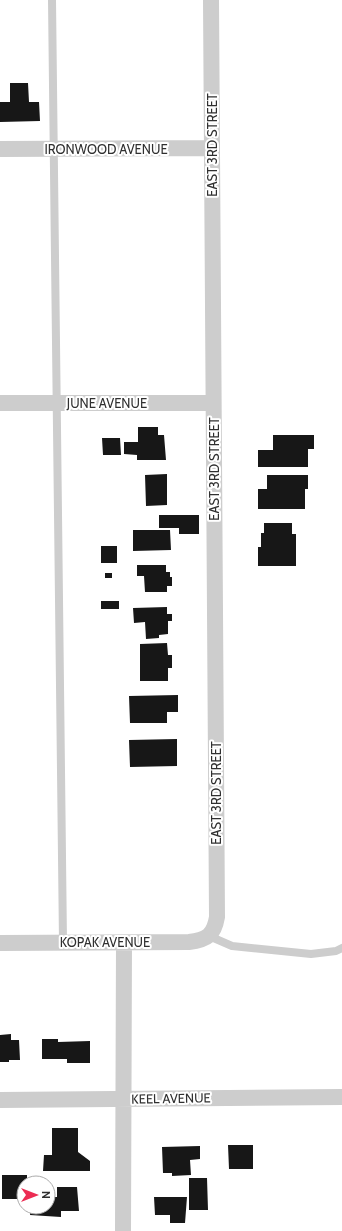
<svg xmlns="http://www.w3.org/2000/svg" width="342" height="1231" font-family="Cabin,sans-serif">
<rect width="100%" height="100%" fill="#fff"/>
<!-- building -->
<path fill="#171717" d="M10 83H28L29 102H39L40 121 0 122V102H10Z
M138 427H158V435H164L166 460H137V455L124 454V442H138Z
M273 435H314V449H308V467H258V450H273Z
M102 438H120L121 455H103Z
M167 474V505L146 506 145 475Z
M267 475H308V489H305V509H258V489H267Z
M159 515H199V534H179V528H159Z
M264 523H292V534H296V566H258V547H261V533H264Z
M133 530H170L171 550 133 551Z
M101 546H117V563H101Z
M137 565H166V572H170V577H172V586H167V592H145L144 576H137Z
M105 573H112V578H105Z
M101 601H119V609H101Z
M167 607V614H172V621H168V634L159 635V638L146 639 145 622 134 623 133 608Z
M167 643 168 655H172V668H168V681H140V644Z
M178 695V712H167V723H130L129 696Z
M177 739V766L130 767 129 740Z
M11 1034V1040H19L20 1060H9V1062H0V1035Z
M42 1039H58V1042L90 1041V1063H67V1059H42Z
M52 1128H78V1152L90 1161V1171H43L44 1155H52Z
M228 1145H253V1169H229Z
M200 1146V1159L190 1160 191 1175 172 1176V1173H163L162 1147Z
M2 1175H27V1183H24V1199H2Z
M189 1178H207L208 1210H189Z
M57 1187H77L79 1211H61V1217L30 1215 31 1207H48V1189H54V1197H57Z
M154 1197H187L185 1223H170V1215H155Z"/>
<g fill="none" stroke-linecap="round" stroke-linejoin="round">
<!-- lane -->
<path stroke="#cdcdcd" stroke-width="8" d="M52 0 63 942
M209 936 232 946 311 954 336 951 342 948"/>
<!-- street -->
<path stroke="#cdcdcd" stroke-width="16" d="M0 149 212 148
M0 403H213
M0 943 189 942C207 940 214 935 217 917L211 0
M0 1100 342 1097
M123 1231 124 943"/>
</g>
<g text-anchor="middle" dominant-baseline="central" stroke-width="4" stroke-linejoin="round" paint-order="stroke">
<!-- street labels -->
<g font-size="13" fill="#303030" stroke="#fff">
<text transform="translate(212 145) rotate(-90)">EAST 3RD STREET</text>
<text x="106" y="149">IRONWOOD AVENUE</text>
<text x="107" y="403">JUNE AVENUE</text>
<text transform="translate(214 469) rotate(-90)">EAST 3RD STREET</text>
<text transform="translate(216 793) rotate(-90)">EAST 3RD STREET</text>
<text x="105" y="942">KOPAK AVENUE</text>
<text transform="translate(171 1098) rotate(-1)">KEEL AVENUE</text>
</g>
</g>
<!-- north arrow -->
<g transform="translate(36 1195) rotate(90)"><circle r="19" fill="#ffffff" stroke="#acacac"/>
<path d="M0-3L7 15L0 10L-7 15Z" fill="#ec2c53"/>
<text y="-6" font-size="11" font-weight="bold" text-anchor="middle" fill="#303030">N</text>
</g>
</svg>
